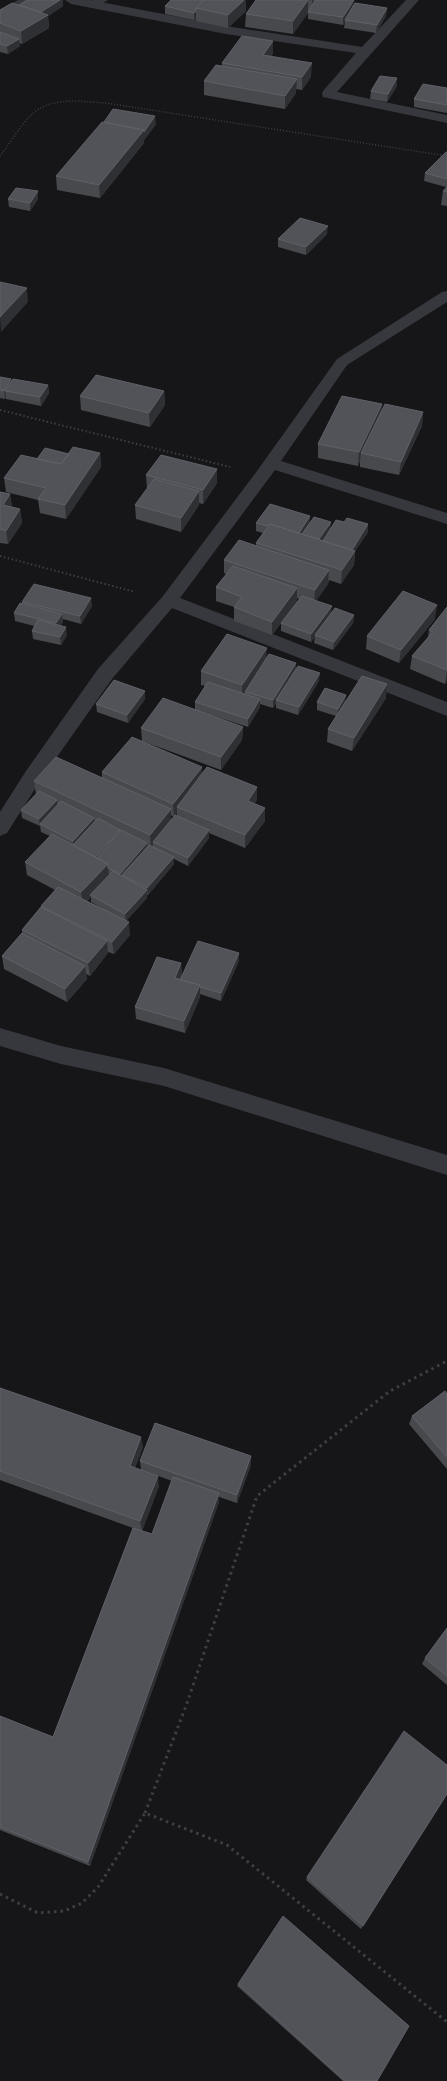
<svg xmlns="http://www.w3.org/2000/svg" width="447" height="2081" font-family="Inter,sans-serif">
<rect width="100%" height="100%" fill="#161618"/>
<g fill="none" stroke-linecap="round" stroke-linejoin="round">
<!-- path-far2 -->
<path stroke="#3d3f44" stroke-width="1.5" stroke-dasharray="1 2" stroke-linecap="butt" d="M0 156C12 141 23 119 39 109 58 97 85 102 106 103L447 156"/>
<!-- path-far1 -->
<path stroke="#3d3f44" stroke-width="2" stroke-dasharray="1.5 2.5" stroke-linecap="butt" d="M0 410 230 467
M0 556 135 592"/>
<!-- path -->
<path stroke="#3d3f44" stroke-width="3" stroke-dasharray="2.5 4" stroke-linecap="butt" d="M145 1813 186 1706 257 1496 390 1391 447 1361
M0 1894 38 1913 64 1911 82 1903 98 1887 145 1813 227 1845 447 2022"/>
<!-- service -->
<path fill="#37383d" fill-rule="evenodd" d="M18 0H33L0 19V10Z
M65 0H90L226 26 362 47 406 0H419L337 92 447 115V123L323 97 322 94 323 91 356 53 226 34 71 4Z"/>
<!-- minor -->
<path fill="#37383d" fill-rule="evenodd" d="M93 0H108L95 8 89 4Z
M447 291V302L347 365 281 461 447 513V524L275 470 180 598 447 702V716L172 608 112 679 40 781 7 833 0 836V812L26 771 98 669 163 596 257 471 337 359 442 292Z
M0 1028 61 1046 164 1068 447 1155V1175L164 1086 61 1064 0 1046Z"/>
</g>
<!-- wall -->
<path fill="#47494d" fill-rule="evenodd" d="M27 0H63V6L48 16 49 28 22 44 19 43 20 46 8 54 0 52V10L19 5Z
M171 0H246V11L228 28 196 21V19L194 20 165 14V6Z
M256 0H351L353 6 387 8 386 16 376 33 344 28 345 22 343 25 308 19V13L293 34 245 27 246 14Z
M273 41V54L271 56 311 77 302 90 296 89V93L285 109 204 95V81L222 66V63Z
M397 86 387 102 370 99 371 91Z
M447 88V113L414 107V99Z
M156 124 144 140V143L100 198 57 190 56 176Z
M447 152V206L441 205 443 191 446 187 424 181 425 173Z
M8 199H38L30 211 9 207Z
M327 234 306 255 278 247V239Z
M0 377 11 379 12 381 48 385 49 393 41 406 6 399V397L5 399 0 398Z
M164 391 165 405 150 427 81 410 80 396Z
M381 412H423L422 426 399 475 360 467V461L358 466 318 458V444Z
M100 453 101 467 66 519 40 513 38 500 6 492 4 478 37 459 69 454Z
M217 469V483L203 504 199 503V505L181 532 136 519 135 505 147 489 146 475Z
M0 492 10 494 12 507 20 509 22 523 8 544 0 543Z
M310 516V523L331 522 330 529 344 522 368 524V532L355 551 354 565 341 584 329 580 328 584 316 601 331 613 354 615 353 623 333 650 314 643 315 637 311 642 281 631V623L299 599 297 598V602L272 635 234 621V607L216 601V587L226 574 224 573V560L256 546V543L263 533 256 531V523Z
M22 602 92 606 81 624 63 619V622L60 626 67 635 61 645 33 639 32 631 34 626 15 621 14 613 23 604Z
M447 607V681L445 684 410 669 412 656 428 637 429 630Z
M435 619 399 663 366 649 367 636Z
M266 659 296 668 319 681 298 715 276 708V703L273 708 260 704V707L248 727 195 710V702L205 686 201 685V671Z
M346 695 345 701 386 698 352 751 327 742 328 729 336 716 317 710V702Z
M145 699 128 723 97 712 96 704Z
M243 727 242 740 221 770 142 741 141 728Z
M202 767V773L257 787V800L254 804 265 808V821L245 848 209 833V838L188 866 174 859V864L148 895H147V898L126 921 130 935 114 954 108 952V953L90 976 86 974 87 979 67 1002 4 969 2 956 22 934V930L41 907V906L55 890 27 875 25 862 50 836 41 832 40 826 22 818 21 810 36 795 34 781 102 778V772ZM177 813V816L171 820V815L174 817ZM91 897V902L105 910 87 901Z
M239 953V961L221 1001 200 994V997L185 1033 136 1019 135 1007 181 963 182 975Z
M0 1388 143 1447 135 1468 141 1470 140 1461 251 1456V1465L237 1503 219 1497V1502L90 1866 0 1830V1716L53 1737 133 1528 0 1480ZM142 1470 172 1481 152 1534 142 1531 159 1486Z
M447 1394V1469L409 1424 412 1416Z
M447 1628V1685L422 1664 425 1658Z
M307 1877 363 1926 361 1929 306 1880Z
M238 1984 377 2081H343L237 1986Z"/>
<!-- shaded-wall -->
<path fill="#2f3033" d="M60 0H63V6L48 16 49 28 22 44 21 31 37 14Z
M244 0H246V11L228 28V15Z
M308 0V13L293 34V21Z
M313 0H317L312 9V1Z
M354 0 353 8 345 20V22L343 25V17Z
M387 8 386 16 376 33 377 25Z
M196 11V19L194 20V13Z
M19 39 20 46 8 54 7 46Z
M273 41V54L263 68V55Z
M312 63 311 77 302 90V77Z
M397 78V86L387 102 388 94Z
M297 79 296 93 285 109V96Z
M155 116 156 124 144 140V143L100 198 99 185Z
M38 191V199L30 211V203Z
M328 226 327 234 306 255V247Z
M27 288 28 302 1 332 0 317Z
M11 379 12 387 5 391 6 397 5 399 4 391Z
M48 385 49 393 41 406 40 397Z
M164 391 165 405 150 427 149 413Z
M382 404 381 418 361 453 360 461 358 466 359 452Z
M423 412 422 426 399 475 401 462Z
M100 453 101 467 66 519 65 505Z
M217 469V483L203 504V490Z
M199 491V505L181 532V518Z
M10 494 12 508 3 505Z
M20 509 22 523 8 544 6 531Z
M310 516V524L298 543V535Z
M331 522 330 530 318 548V540Z
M368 524V532L355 551 354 565 341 584 342 570 351 551Z
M329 570 328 584 314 604 315 590Z
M297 588V602L272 635V622Z
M91 598 92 606 81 624 80 616Z
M437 605 435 619 399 663 401 650Z
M332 606 331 614 315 635V637L311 642V634Z
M62 614 63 622 57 632 56 623Z
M354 615 353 623 333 650 334 642Z
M66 627 67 635 61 645 60 637Z
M267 648 266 661 245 692V693L242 699V685Z
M296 663V671L276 700V703L273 708V700Z
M447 670V681L445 684Z
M320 673 319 681 298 715 299 707Z
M387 684 386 698 352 751 354 738Z
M145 691V699L128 723 127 715Z
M346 695 345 703 337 717 338 709Z
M260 699V707L248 727V719Z
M243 727 242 740 221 770V757Z
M202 767 203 780 177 807V813L174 817 173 804Z
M257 787V800L247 814 248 801Z
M57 800 58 807 40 824V826L39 819Z
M265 808V821L245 848V835Z
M171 809V822L153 842V845L151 848 150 835Z
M94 818 95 826 74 848 73 841Z
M120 830 121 838 98 862 94 858Z
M209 830V838L188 866V858Z
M147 843 148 850 122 875V879L121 881 120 874Z
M174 857V864L148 895 147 888Z
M108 864 109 877 90 895 91 897 83 905 81 892Z
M147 890V898L126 921 125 914Z
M129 922 130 935 114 954 112 942Z
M107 941 108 953 90 976 88 963Z
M239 953V961L221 1001V993Z
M181 963 182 975 175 990V978Z
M85 966 87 979 67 1002 65 989Z
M200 985V997L185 1033 184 1021Z
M141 1437 143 1447 132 1476 130 1466Z
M251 1456V1465L237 1503V1495Z
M158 1476 159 1486 142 1531 140 1521Z
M219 1493V1502L90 1866 88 1862Z"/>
<!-- building -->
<path fill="#525359" stroke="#5f6168" d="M27 0H60L41 12 19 5Z
M171 0H204L196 8V11L194 13 165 6Z
M204 0H244L228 15 196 8Z
M256 0H308L293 21 246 14Z
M315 0H354L343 17 308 12Z
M12 3 48 15 21 31 0 23V10Z
M355 3 387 8 377 25 345 20Z
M0 32 19 39 7 46 0 44Z
M242 36 273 41 263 55 312 63 302 77 222 63Z
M216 65 297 79 285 96 204 81Z
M380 76 397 78 388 94 371 91Z
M423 84 447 88V105L414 99Z
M113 109 155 116 144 132V130L104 122Z
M102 122 144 130 99 185 56 176Z
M446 152H447V179L425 173Z
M447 187V192L443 191Z
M16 188 38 191 30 203 8 199Z
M300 218 328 226 306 247 278 239Z
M0 282 27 288 0 317Z
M96 375 164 391 149 413 80 396Z
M0 377 11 379 4 391 0 390Z
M13 379 48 385 40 397 5 391Z
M342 396 382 404 359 452 318 444Z
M385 404 423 412 401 462 361 453Z
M73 447 100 453 65 505 38 499 46 488 4 478 21 455 61 464Z
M45 448 69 454 61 464 37 459Z
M161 455 217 469 203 490 146 475Z
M154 479 199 491 181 518 135 505Z
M0 492 10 494 3 505 20 509 6 531 0 529Z
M270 504 310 516 299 533 270 524 268 526 256 523Z
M314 517 331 522 319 539 302 534Z
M347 518 368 524 352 550 323 541 336 520 344 522Z
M270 524 355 551 342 570 256 543Z
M239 540 329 570 315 590 224 560Z
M233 566 297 588 272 622 234 607 242 597 216 587Z
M34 584 91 598 80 616 22 602Z
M403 591 437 605 401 650 367 636Z
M302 596 332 606 311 634 281 623Z
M20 603 62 614 56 623 14 613Z
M447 607V670L412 656 433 632 429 630Z
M335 608 354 615 334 642 315 635Z
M38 620 66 627 60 637 32 631Z
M227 634 267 648 242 685 201 671Z
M269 654 296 663 273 700 245 692Z
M298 666 320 673 299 707 276 700Z
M362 676 387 684 354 738 328 729Z
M114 680 145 691 127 715 96 704Z
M208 682 260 699 248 719 195 702Z
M325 688 346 695 338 709 317 702Z
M163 698 243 727 221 757 141 728Z
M132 737 202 767 173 804 102 772Z
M56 757 171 809 150 835 34 781Z
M207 767 257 787 248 801 265 808 245 835 177 807Z
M39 791 57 800 39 819 21 810Z
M61 801 94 818 73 841 40 824Z
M175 815 209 830 188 858 153 842Z
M98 818 120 830 95 857 73 845Z
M121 830 147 843 120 874 108 868V864L96 858Z
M52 834 108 864 81 892 25 862Z
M149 845 174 857 147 888 122 875Z
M113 871 147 890 125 914 90 895Z
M58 887 129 922 112 942 41 906Z
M41 907 107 941 88 963 22 930Z
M22 933 85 966 65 989 2 956Z
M198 941 239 953 221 993 200 987V985L180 980Z
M157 957 181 963 175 978 200 985 184 1021 135 1007Z
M0 1388 141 1437 130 1466 158 1476 140 1521 0 1471Z
M445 1391 447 1394V1457L412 1416Z
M155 1423 251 1456 237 1495 140 1461Z
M173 1477 219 1493 88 1862 0 1827V1716L53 1737 133 1528 152 1534Z
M447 1628V1676L425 1658Z
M404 1731 447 1765V1794L363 1926 307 1877Z
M283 1916 409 2026 377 2081H345L238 1984Z"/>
</svg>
